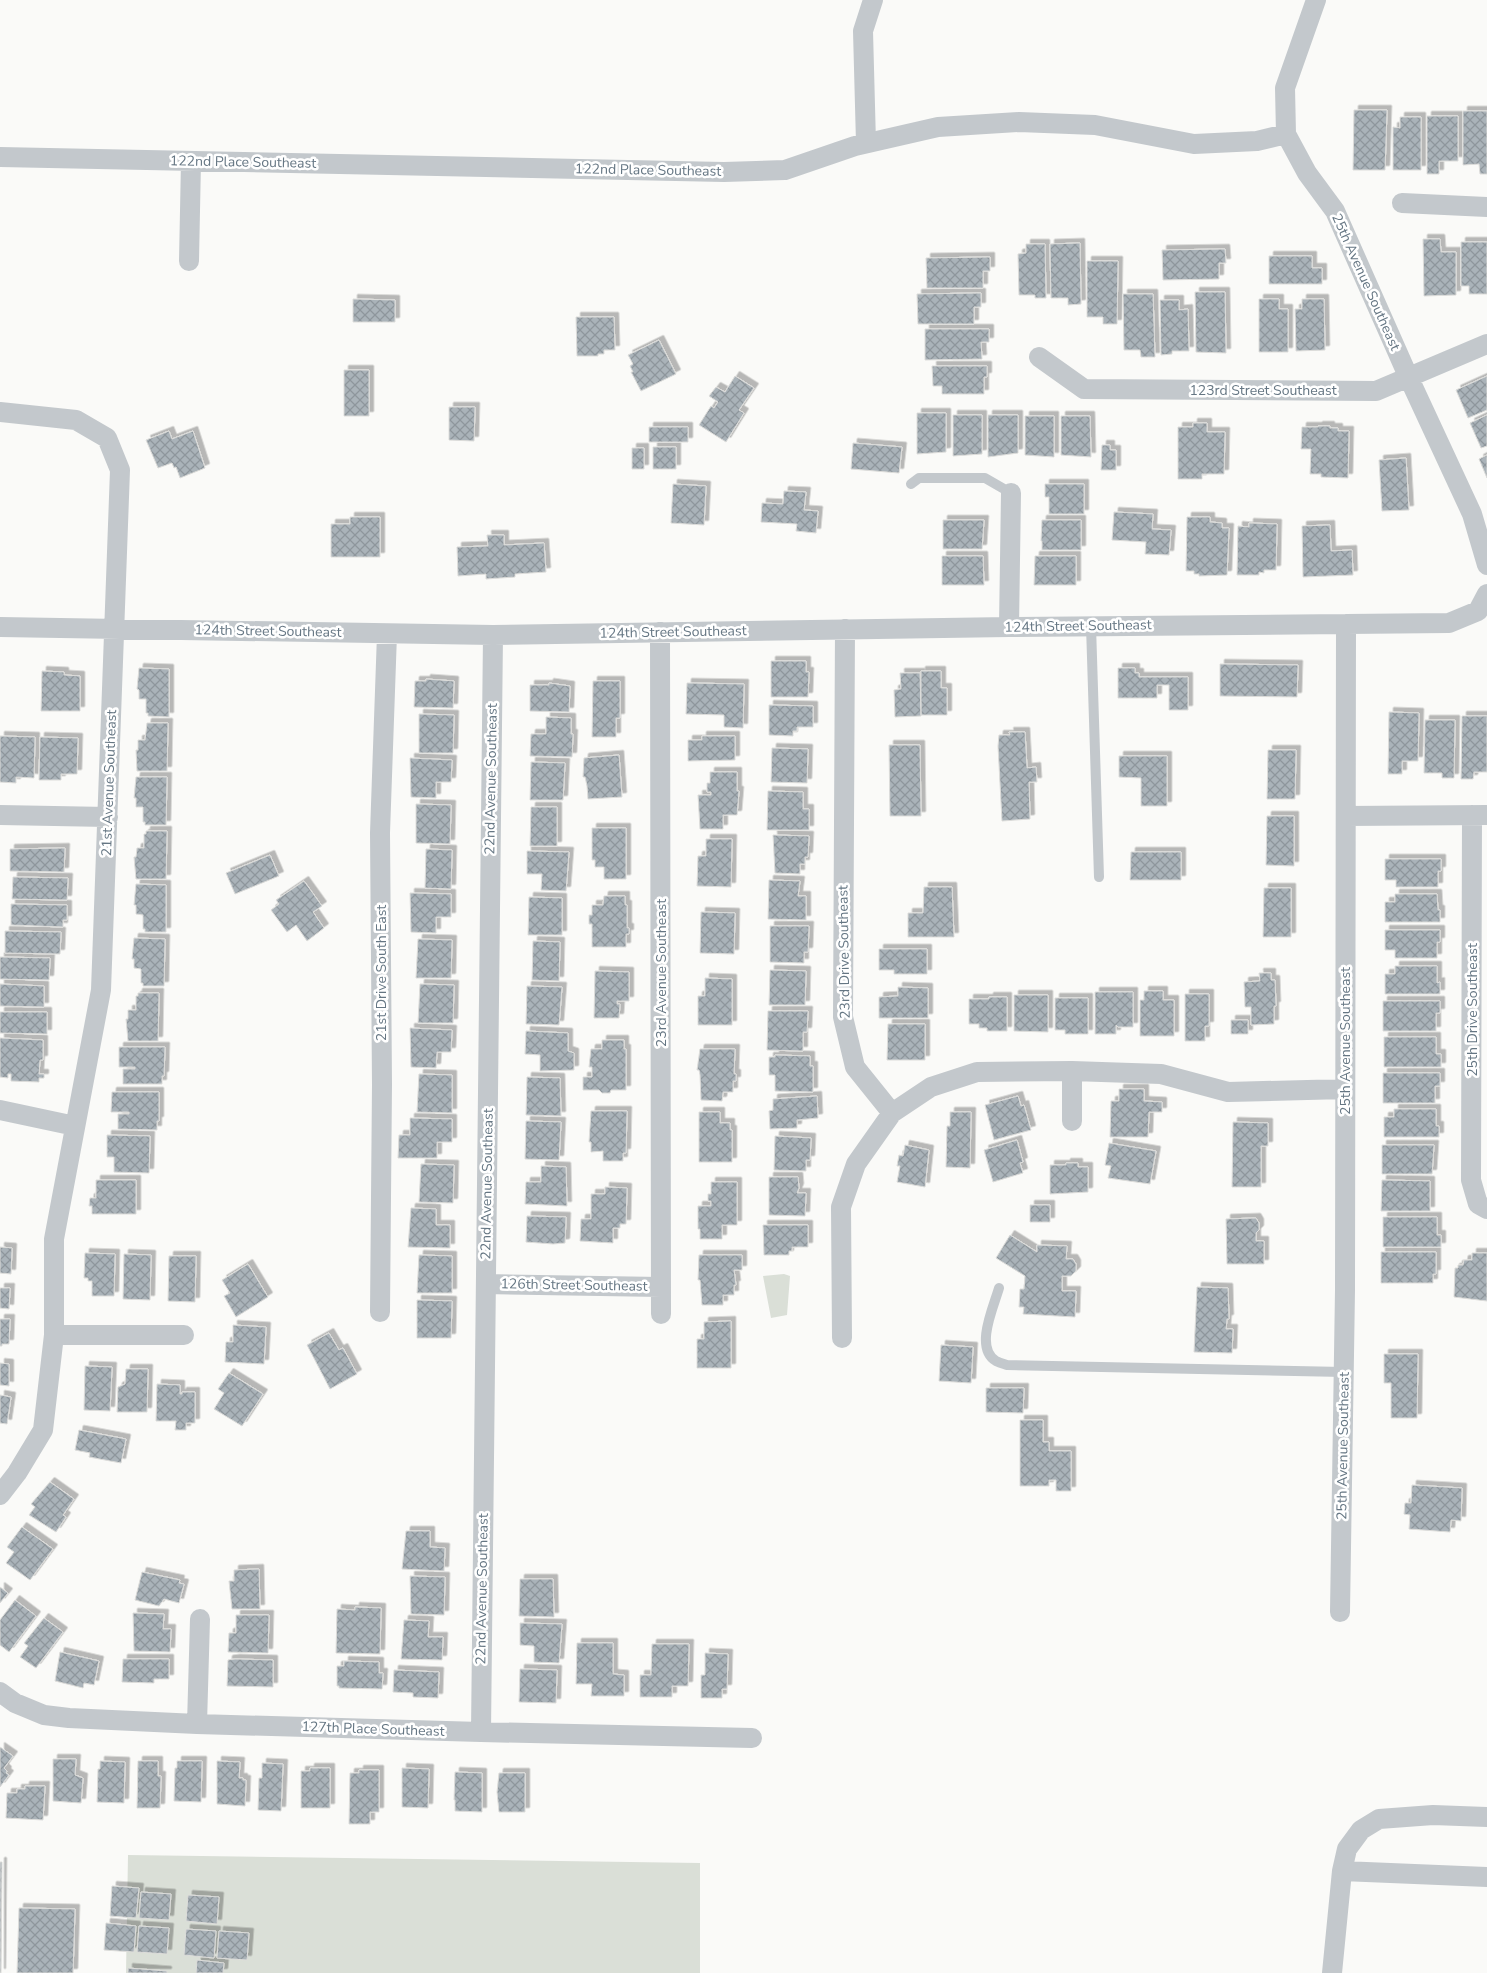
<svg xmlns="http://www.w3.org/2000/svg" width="1487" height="1973" font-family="'Nunito Sans',sans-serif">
<defs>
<pattern id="building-cross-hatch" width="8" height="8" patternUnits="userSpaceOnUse" patternTransform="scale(1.25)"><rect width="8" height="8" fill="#aab3b9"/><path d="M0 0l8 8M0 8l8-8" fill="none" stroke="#8e969c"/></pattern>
<filter id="shadow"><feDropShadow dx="4.5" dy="-4.5" stdDeviation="0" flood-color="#0004"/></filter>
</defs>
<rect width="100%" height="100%" fill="#fafaf8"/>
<!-- park -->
<path fill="#dadfd7" d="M784 1274 790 1276 787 1315 771 1318 763 1276Z
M128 1855 700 1863V1973H126Z"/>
<!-- building -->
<path fill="url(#building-cross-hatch)" stroke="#dcdcda" filter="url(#shadow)" d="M1354 110H1387L1385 170H1353Z
M1463 111H1487V174H1480L1479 164 1463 165Z
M1427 116H1458V161H1439V174H1427Z
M1400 117H1421V170H1393V127L1400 128Z
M1423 239H1440L1441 252H1456V295L1424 296Z
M1461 242H1487V294H1469V286H1461Z
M1080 243 1081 304 1068 305V298H1051L1050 244Z
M1026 244H1045L1046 298H1035V295H1019L1018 254 1026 253Z
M1225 249 1226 263H1219V279L1163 280 1162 250Z
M1269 256H1312V268H1322V284H1269Z
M990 257V271H983V288H927L926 258Z
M1087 261H1118L1117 324H1103V317H1087Z
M1195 292H1225L1226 353 1196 352Z
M981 293V307H974V324H918L917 294Z
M1123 294H1153L1155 357H1141L1140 350H1124Z
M353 299 395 300V322H353Z
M1259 299H1279V309H1288V352H1259Z
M1302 299H1324L1325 350 1296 351 1295 309H1302Z
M1160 300H1179V310L1188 309 1189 351H1172V354L1161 355Z
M576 317H614L615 350H604V354H598V356H577Z
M925 329H989V342H981L982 359 925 360Z
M659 340 676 374 641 391 631 372H633L630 366 633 364 628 355Z
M932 366H987V377H984V394H942V386H933Z
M344 370H369V416H344Z
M735 376 754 388 739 410 744 413 726 442 699 425 711 406 714 408 718 402 709 396 716 387 725 392Z
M1487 376V410L1468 418 1456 390Z
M449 407H475L474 441 449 440Z
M917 413H946V452L917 454Z
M953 415H982V454L953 456Z
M988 415H1018V453L988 457Z
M1487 415V446L1481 448 1470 423Z
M1025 416H1054V457L1025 455Z
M1061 416H1090L1091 457 1061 455Z
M1193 423H1207V432H1225L1224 474H1202V479H1178V427H1193Z
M1318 426H1330V428H1338V431H1349L1348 478 1321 477V474H1310L1311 449H1301L1302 427H1318Z
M649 427H688V442H649Z
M169 431 172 439 193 431 205 468 180 478 176 467 174 468 172 463 158 468 146 440Z
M853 443 902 447 899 473 851 469Z
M1102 445H1110V450H1116V470H1101Z
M653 447H676V469H653Z
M632 448H644V469H632Z
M1487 455V478L1479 459Z
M1406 458 1409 510 1382 511 1379 460Z
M673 484 706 486 704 525 671 523Z
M1045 484H1084V514H1049V497H1045Z
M784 491 806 492 804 510 818 511 816 533 796 531 797 524 761 522 762 503 783 504Z
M1114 512 1153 514 1152 529 1171 530 1169 555 1145 554 1146 542 1112 540Z
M350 517H380V557H331V524H350Z
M1187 517H1210V522L1222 523V528H1229L1227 575 1199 576V574H1194V571H1186Z
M943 520H984L982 549H943Z
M1042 520H1081V550H1042V541H1041Z
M1249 523 1277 524 1276 570H1264V573L1259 572V575H1237L1238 526 1249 527Z
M1330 525 1331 551 1352 550 1353 575 1303 577 1302 526Z
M487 535H504V545L544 543 546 572 515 574V577L486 579V574L458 576 457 547 488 546Z
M942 556H983L984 585H942Z
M1035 556H1076V585H1034Z
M771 661H806V672H809L808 697H771Z
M1220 664 1298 665 1297 697 1220 696Z
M139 668 169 669V717L148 716V713H146V699H139V690L137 689Z
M1118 668H1135V673H1139V677H1188V710H1169V685H1157V698H1118Z
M42 671 64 672V675L80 676V711H41Z
M921 671H941V688H947V715H921Z
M900 673H920L921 716 895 717 894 690 901 689Z
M426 679 454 681 453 708 414 707 415 681H426Z
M593 681H620V718H616V737H592Z
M549 683 570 686 569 712 530 711V685H549Z
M687 683 744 684 743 728 724 727V715L686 714Z
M769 705 813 706V727H797V731H793V736L769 735Z
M1389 712 1419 713 1418 761H1402V774H1388Z
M419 714 454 715 453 753H419Z
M1462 716H1487V772H1474L1473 779H1461Z
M546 717 571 718V734H573L572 757 530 756 531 734H546Z
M1425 720H1455L1454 778H1442V773H1424Z
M147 723H168L167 771H137L136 750H138V740H145Z
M1009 732H1025L1027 768 1036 767 1037 782H1029L1030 819 1002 821 998 746 999 735H1010Z
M0 736 35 737 34 778 16 777V783L0 782Z
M702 736H735V760L688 761V740H702Z
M40 737 78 738 77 774H61V780H39Z
M889 745H920L921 816H890Z
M772 748 808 749 807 783 771 782Z
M1268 750H1296L1295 799H1267Z
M619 755 622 797 588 799 587 786 585 777H583L584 758Z
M1119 756H1167V806H1141V778L1119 777Z
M410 758 452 760 451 782H436V798L411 797Z
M531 762 565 763 563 800H530Z
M710 772H737V791H739L737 815H723V829H700L698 795H711V792H707V783H710Z
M136 777H167L166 825H145V822H143V807H136V798H134Z
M768 791 803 792V809H809V830H767Z
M416 804 451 805 450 844 416 843Z
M531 807H557V846H530Z
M1267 816H1294V866L1266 865Z
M592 828H626V879H604V867H595V860H592Z
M146 831H167L166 879H136L134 857H136L137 848H144V834H146Z
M773 835 809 836 808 857H805V864H800V874L775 873Z
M706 839H732L731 887 697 886 698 856H706Z
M65 848 64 872 10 871V849Z
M426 849 452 850 451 889 425 888Z
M527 851 569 852 566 891 541 890 542 874H527Z
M1131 852H1181V880H1130Z
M270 855 279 876 235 894 226 873Z
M1385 859H1441V871H1438V887H1396V880H1385Z
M13 877 68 878 67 900 12 899Z
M769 880 800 881 798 896H806V920L768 919Z
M304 881 322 906 313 912 324 928 307 941 296 925 287 932 271 910 279 904 276 900Z
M136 884 166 885V932H145V929H143V915L136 914V905H134Z
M924 887H952L954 937H908V913H923Z
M1264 888H1291V937H1263Z
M410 893 451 894V917H436V933L411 932Z
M1395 894H1437L1438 910H1440V922H1385V902H1395Z
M604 896H625V905H627V928H629V934H626V947H592V924H589V915H592V905H603Z
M529 897 562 898V935H528Z
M11 904 67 905V920H63V927L11 925Z
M701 912 735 913 734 954 700 953Z
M770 926H809L808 952H804V963L770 962Z
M1385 930H1440V942H1437V958H1395V950H1385Z
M5 931 61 932 60 954 5 953Z
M134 938 165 939 164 986H143V983H141V969L134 968V959H132Z
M418 939 452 940 451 978H416Z
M533 941 560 942 559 981 532 980Z
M879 949H927V974H894V970H879Z
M0 957 50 958 49 980 0 979Z
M1395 966H1437V983L1440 982V994H1385V974H1395Z
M770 970 806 971 805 1005H769Z
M595 971 629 972V1001H617V1004H620L619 1018H594Z
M1259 973H1271V980H1275L1276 1006H1274V1024L1251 1025V1007H1245L1244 982 1260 981Z
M705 978 732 979V1025H698V996H705Z
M0 984 44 986V1007L0 1006Z
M420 984 454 985 453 1023H418Z
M527 986 562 987 559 1025 526 1024Z
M898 987 928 988V1018H879V997L898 996Z
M1144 991H1163V1000H1174V1036H1140V1000H1144Z
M1095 992H1133V1027H1118L1116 1025V1034H1095Z
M138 993H159L158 1041H128L126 1019H128V1010H136V996H138Z
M1185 994H1209V1026H1205V1041H1185Z
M1014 995H1048V1032L1014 1031Z
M989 997H1007V1031H987V1028H979V1024H969V999H989Z
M1055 998H1088V1034H1065V1030H1055Z
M1383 1001H1440V1013H1436V1031H1383Z
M768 1011H808L807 1032H803V1051L767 1050Z
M0 1012H47V1034L0 1033Z
M1231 1020H1248V1034H1231Z
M888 1024H925V1060H887Z
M410 1028 452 1030 451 1052H437L436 1068 411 1067Z
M526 1031 568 1033V1051L574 1053V1070L540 1071V1055L525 1054Z
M1384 1037H1436V1054H1441V1067H1384Z
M0 1038 43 1040V1060H40L39 1074H44V1078H39V1082L11 1081V1074H8V1078L0 1077Z
M602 1040H624V1049H626V1090H611L610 1093H602L599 1090H583V1077H592V1067H589L591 1049H602Z
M119 1047H165L164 1076H162V1084H123V1069H135V1067H119Z
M700 1049H735L734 1074H736V1081H733V1092H723L722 1101 701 1100 700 1075 699 1070H697Z
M775 1055 810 1056V1066H813V1092L775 1091V1075H769V1057H775Z
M1383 1073H1440V1086H1435V1103H1383Z
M419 1074 452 1075V1113L417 1112Z
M527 1077 560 1078 561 1116 526 1115Z
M1119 1089H1144V1101L1162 1102V1112H1149L1148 1137H1110L1111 1101H1119Z
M112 1092H159V1121H157V1130L118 1129V1114H129V1112H111Z
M817 1096 818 1118 797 1120V1128L770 1129 769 1111 773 1110V1099Z
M1018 1096 1021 1106 1024 1105 1031 1130 994 1140 985 1105Z
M1394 1109H1436V1126H1439V1137H1384V1117H1394Z
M591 1111H627L626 1153H623V1161H603V1151L591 1152V1142H589Z
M699 1112H720V1123H730V1130H732V1162H699Z
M950 1112H971L970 1168 946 1167 947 1126H950Z
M410 1118 452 1119V1142H437V1158H398L399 1135H410Z
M526 1121 561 1122 559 1160 525 1159Z
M1233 1122 1268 1123V1146H1261V1187H1232Z
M107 1135 150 1136 149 1173 114 1172V1157H107Z
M775 1136 811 1138 810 1160H806V1171L774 1170Z
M1017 1140 1023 1162 1020 1163 1023 1173 993 1182 984 1150Z
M1109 1143 1156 1151 1150 1184 1108 1178 1111 1166 1105 1165Z
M905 1145 929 1150 925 1187 897 1182 900 1166H897L899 1155 903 1156Z
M1382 1145H1434L1432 1174H1382Z
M1066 1163H1078V1167H1088V1192L1050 1194V1165H1066Z
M421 1164 454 1165 453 1203 419 1202Z
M541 1166 566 1167 567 1206 525 1204 526 1182H541Z
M769 1177H798L799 1188 797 1193H806L805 1216 769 1215Z
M96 1180H136V1214H92V1206H89L90 1198H96Z
M1382 1180 1430 1181V1211H1381Z
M711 1182H737V1225H722V1239H700V1229H698V1206H711V1201H708V1194H711Z
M605 1187 627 1188 626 1224H620V1228H613V1243L580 1241 581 1219H591V1194H605Z
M1030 1205H1050V1222H1030Z
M411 1208 436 1209V1225H450V1248L408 1247Z
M527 1216 566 1217 565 1243 553 1244 526 1242Z
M1383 1217H1437V1235H1441V1247H1383Z
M1256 1218 1259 1223V1230L1256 1233V1241H1264V1264H1227L1226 1219Z
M763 1225H808V1247H792V1251H789V1255H764Z
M1010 1235 1037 1252V1245L1067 1246 1066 1259H1073L1076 1264V1271L1071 1276H1062V1291H1076L1075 1317 1023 1314 1024 1307H1019L1020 1289H1024L1025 1276 996 1258Z
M0 1247 12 1248 11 1274 0 1273Z
M1381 1252H1436V1274H1433V1283H1381Z
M85 1253 115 1254 114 1296H92V1281H88V1278H84Z
M1472 1253H1487V1301L1454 1297 1455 1268H1458V1265H1463L1464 1260H1472Z
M124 1254 151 1255 150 1300 123 1299Z
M419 1255 452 1256V1293H417Z
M699 1255H742V1270H734L736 1285H734V1295H723V1305H702L700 1280H698Z
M169 1256H196L195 1302 168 1301Z
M248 1264 268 1297 236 1317 224 1296 230 1293 222 1280Z
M1197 1287 1228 1288 1229 1319H1227L1226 1329H1233L1232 1353 1194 1352Z
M0 1288H10L9 1309 0 1308Z
M417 1300 452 1301 451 1338H417Z
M0 1319H10L9 1344H2V1346H0Z
M731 1321V1368H697V1339H704V1322Z
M233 1325 266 1327 264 1364 225 1362 226 1342H233Z
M329 1333 339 1350 343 1348 357 1374 330 1389 307 1345Z
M941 1345 973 1347 971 1383 939 1381Z
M1384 1354H1418L1417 1418H1391V1383H1384Z
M0 1363 9 1364V1386L0 1385Z
M85 1366 112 1367 110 1411 84 1410Z
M126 1369H148L147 1412H117L118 1387 125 1384Z
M229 1373 263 1394 242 1426 214 1409 224 1393 218 1389Z
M157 1384 180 1385V1394H182V1392H195V1423H186V1430H175L176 1421H156Z
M986 1388H1024L1023 1413 986 1412Z
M0 1395 11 1397 7 1424 0 1423Z
M1020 1420H1043V1442H1049V1451H1071V1491H1056V1480H1049V1486H1020Z
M79 1430 126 1439 121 1463 89 1457 90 1453 75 1450Z
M50 1482 74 1499 63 1515 66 1517 56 1532 29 1515 35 1507 31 1504Z
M1412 1485 1462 1488 1461 1521 1451 1520 1450 1532 1409 1529 1410 1515 1404 1514 1405 1503H1411Z
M22 1527 53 1549 30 1580 6 1563 14 1552 7 1547Z
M406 1531H430V1547L445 1548 444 1571 402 1569Z
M259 1569 260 1609H232L229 1581H234V1570Z
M142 1572 180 1580 179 1583 184 1584 179 1603 164 1599 159 1606 135 1600Z
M410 1576 445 1577 444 1615 411 1614Z
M520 1579H553L554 1617 519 1616Z
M0 1587 8 1593 0 1603Z
M15 1600 36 1616 9 1652 0 1645V1620Z
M355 1607 381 1608 380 1654 336 1653 337 1609 355 1610Z
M133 1613 164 1614 163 1629H171L170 1652 134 1651Z
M236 1615H269L268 1653 228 1652 229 1633H236Z
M44 1618 63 1632 36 1668 20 1657 28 1646 24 1643Z
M404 1620 429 1621 428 1637H443L442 1660 401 1659Z
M520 1623 562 1624 559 1663 534 1662V1646L520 1645Z
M577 1643H613V1674L624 1675V1696H591L592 1684H576Z
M652 1644H689L688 1686H672V1697H640V1675H651Z
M60 1652 99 1661 94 1685 84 1683 83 1688 55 1681Z
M705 1653 728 1654 727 1689H722V1698H701V1675H705Z
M123 1659H169V1679H154V1683L122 1682Z
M235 1659 273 1660V1687L227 1686 228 1660Z
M344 1661 379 1662V1673H383L382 1689 339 1688V1686H337V1666H344Z
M520 1669 557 1670 556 1703 519 1702Z
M394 1670 439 1672 438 1698 413 1697V1693L393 1692Z
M0 1747 13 1756 4 1768 7 1771 6 1773 9 1775 0 1787Z
M53 1759H76L75 1775 83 1778 81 1803 53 1801Z
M100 1761 125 1762 124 1803 97 1802 98 1769H100Z
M138 1761H158V1776H161L160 1808H137Z
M177 1761H202L201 1802 174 1801 175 1768H177Z
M217 1761 240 1762 239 1778H243V1780H246L245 1806 217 1804Z
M262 1763 283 1764 281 1811 258 1810 259 1778H262Z
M310 1768H330V1808H301V1771H310Z
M402 1768 429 1769 428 1808 402 1807Z
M359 1770H379V1812H370V1824H349L350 1773H359Z
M455 1772 482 1773V1812L455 1811V1800H454Z
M499 1773H525V1812H499L497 1792Z
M25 1786H45L43 1820 6 1818 7 1793H17V1789H25Z
M0 1862H2L1 1973H0Z
M112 1886 139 1888 136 1918 110 1916Z
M141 1892 171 1894 169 1920 139 1918Z
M188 1895 219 1897 217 1924 186 1921Z
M19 1908 75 1909 73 1973H17Z
M106 1923 136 1926 134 1952 104 1950Z
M139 1926 169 1928 167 1954 137 1952Z
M186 1929 216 1931 214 1958 184 1955Z
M219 1931 249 1933 247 1960 217 1958Z
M197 1960 224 1963 223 1973H196Z
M128 1968 167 1971V1973H128Z"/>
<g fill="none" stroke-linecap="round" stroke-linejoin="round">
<!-- lane -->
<path stroke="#c3c8cc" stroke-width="10" d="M911 484 919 478H985L1011 493
M1091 626 1099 877
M999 1288C994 1306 974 1348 996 1361 1000 1363 1004 1364 1007 1365L1344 1372"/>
<!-- street -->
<path stroke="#c3c8cc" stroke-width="20" d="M1316 0 1285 88 1286 134 1307 173 1335 211 1408 376 1472 514 1487 565
M866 143 863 31 873 0
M0 157 724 172 785 170 855 146 938 127 1019 122 1095 125 1194 144 1257 141 1286 134
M1402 203 1487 207
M189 261 191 161
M1039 357 1084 389 1376 391 1487 344
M0 412 76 420 107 438 120 470 101 990 54 1239V1335L43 1430 17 1473 0 1495
M0 627 493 635 1009 627 1346 624
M1009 627 1011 493
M660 632 661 1314
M0 815 108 817
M1472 815 1471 1180 1478 1204 1487 1209
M1346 816 1487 815
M1072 1071V1121
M0 1110 75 1126
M892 1113 931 1087 977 1072 1072 1071 1161 1074 1228 1092 1345 1089
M486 1284 661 1287
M380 1312 382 1084 380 833 387 634
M54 1335H184
M842 1338 841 1207 856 1164 892 1113 855 1067 843 1017 845 629
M1340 1612 1345 1290 1346 624 1449 623 1478 611 1487 594
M0 1692 15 1703 44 1715 69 1718 197 1724 481 1732 752 1738
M197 1724 200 1619
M481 1732 493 635
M1342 1871 1487 1877
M1332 1973 1342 1871 1347 1849 1361 1830 1379 1819 1433 1815 1487 1817"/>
</g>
<g text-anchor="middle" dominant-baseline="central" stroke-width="5" stroke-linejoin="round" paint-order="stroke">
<!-- street labels -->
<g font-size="14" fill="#657683" stroke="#fff">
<text transform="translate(243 162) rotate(1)">122nd Place Southeast</text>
<text transform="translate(648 170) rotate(1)">122nd Place Southeast</text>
<text transform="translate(1366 282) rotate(66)">25th Avenue Southeast</text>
<text x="1263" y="390">123rd Street Southeast</text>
<text transform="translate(1078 626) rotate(-1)">124th Street Southeast</text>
<text transform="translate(268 631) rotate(1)">124th Street Southeast</text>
<text transform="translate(673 632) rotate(-1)">124th Street Southeast</text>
<text transform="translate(491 779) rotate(-89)">22nd Avenue Southeast</text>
<text transform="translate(109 783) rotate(-88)">21st Avenue Southeast</text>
<text transform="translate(844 952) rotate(-91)">23rd Drive Southeast</text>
<text transform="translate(381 973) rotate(-90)">21st Drive South East</text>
<text transform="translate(661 973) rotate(-90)">23rd Avenue Southeast</text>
<text transform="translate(1472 1010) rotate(-90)">25th Drive Southeast</text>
<text transform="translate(1345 1041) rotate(-90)">25th Avenue Southeast</text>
<text transform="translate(487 1184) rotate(-89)">22nd Avenue Southeast</text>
<text transform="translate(574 1285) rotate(1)">126th Street Southeast</text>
<text transform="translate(1343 1446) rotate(-89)">25th Avenue Southeast</text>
<text transform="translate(482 1589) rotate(-89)">22nd Avenue Southeast</text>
<text transform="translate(373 1729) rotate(2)">127th Place Southeast</text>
</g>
</g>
</svg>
